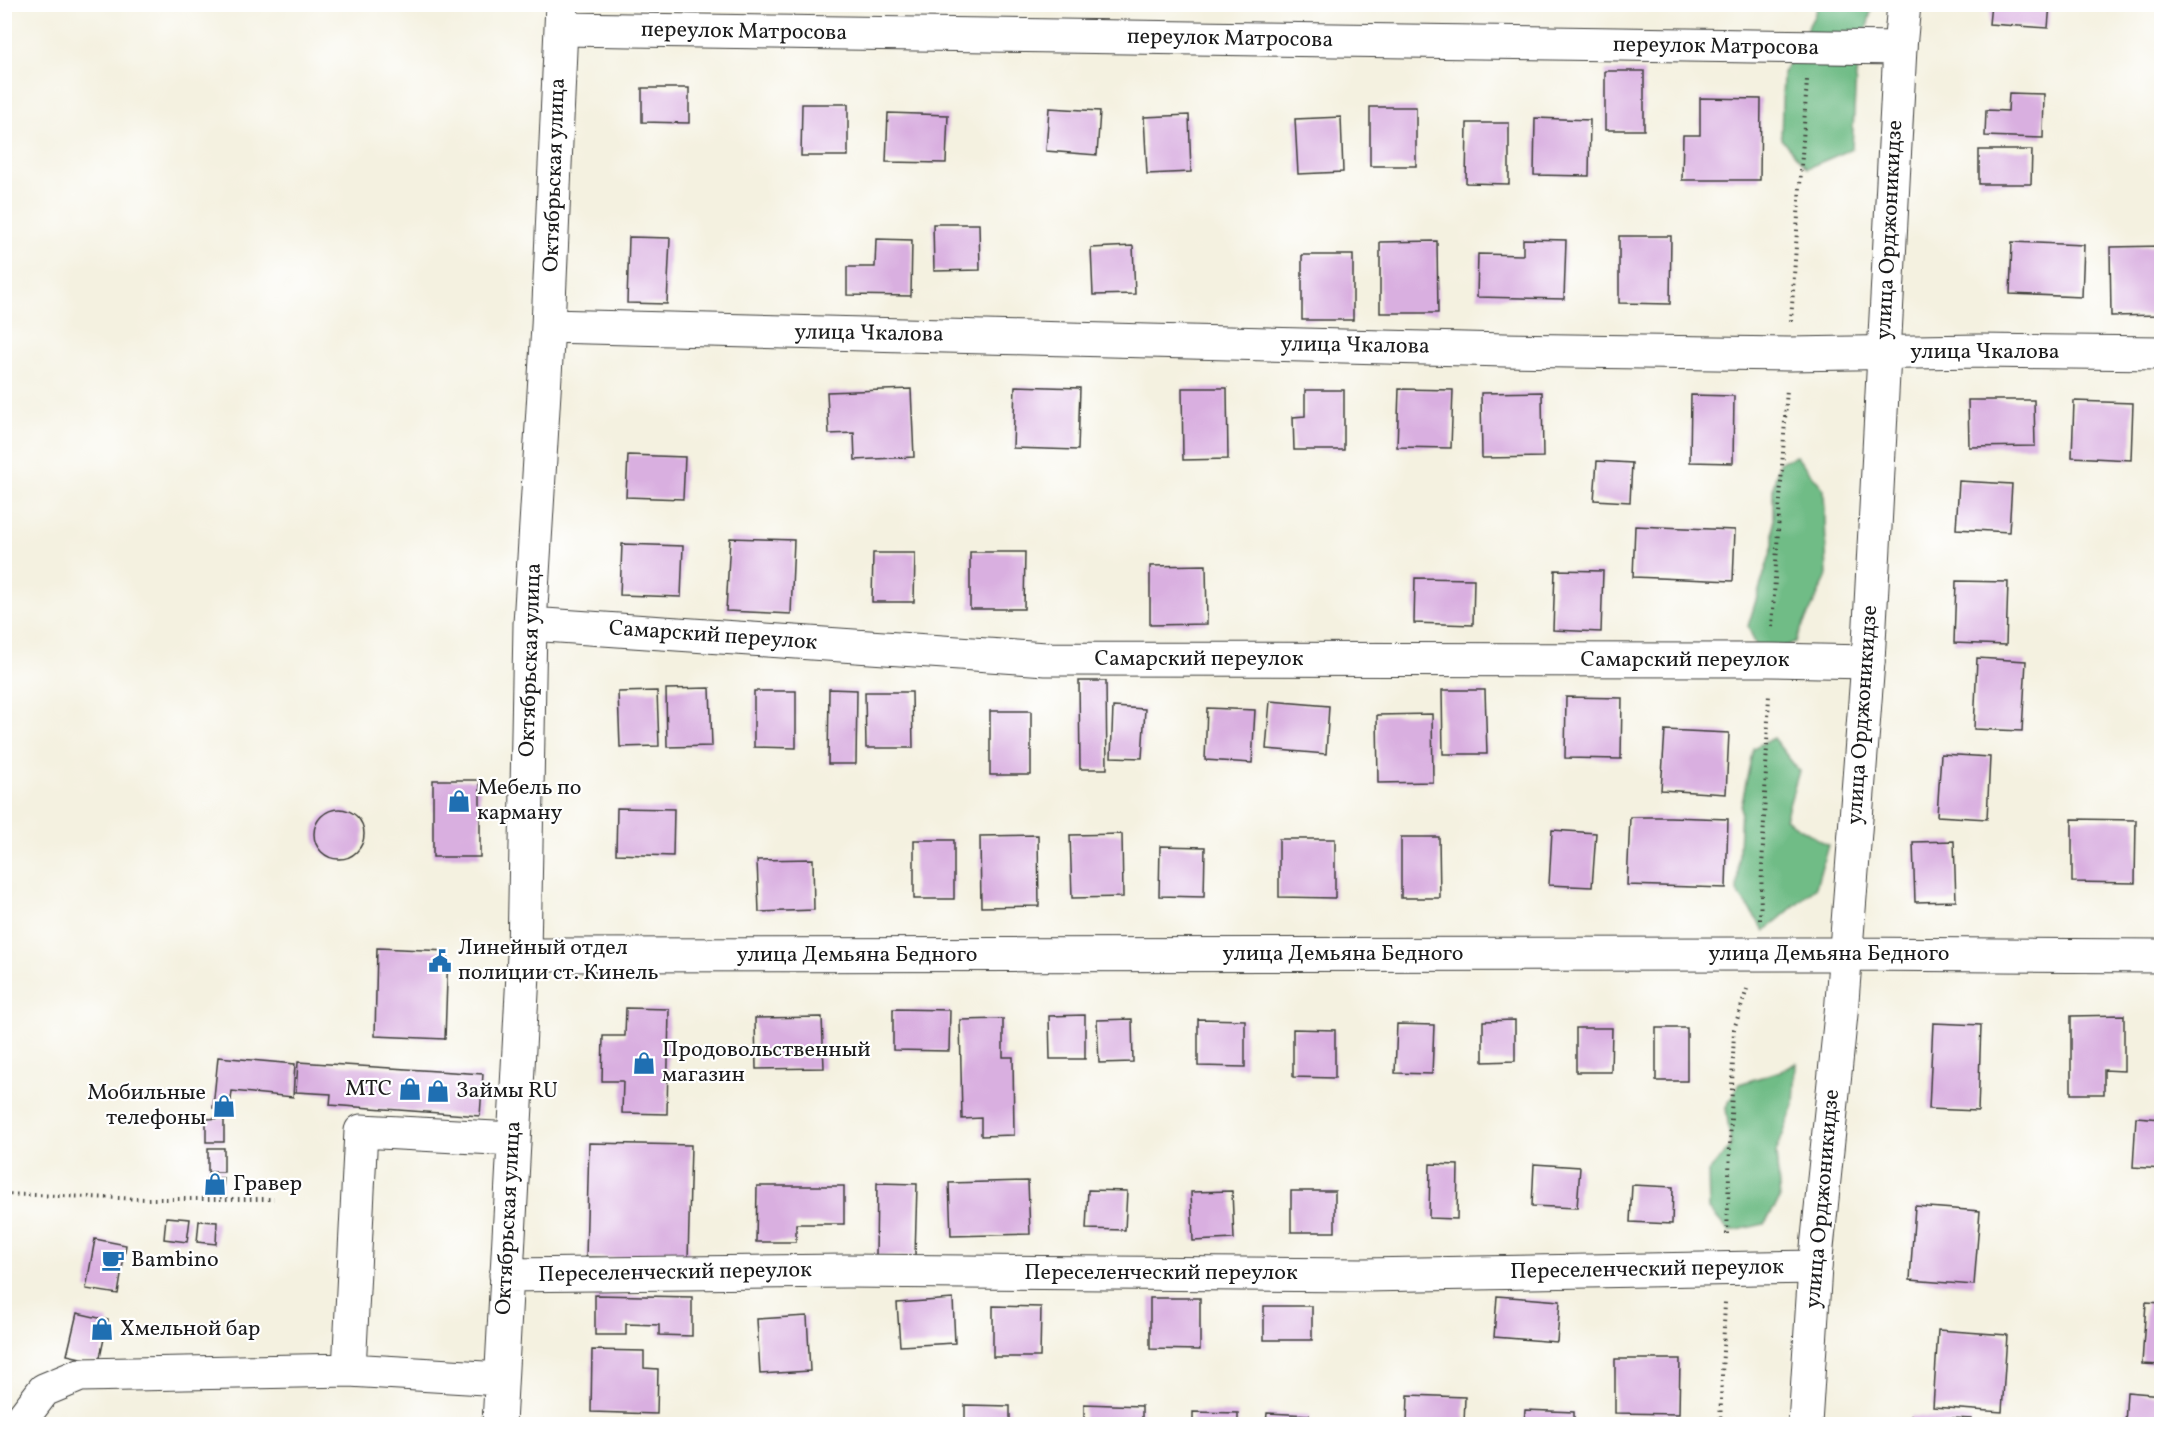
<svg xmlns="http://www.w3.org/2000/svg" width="2166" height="1429" font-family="Vollkorn,serif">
<rect width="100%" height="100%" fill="#fff"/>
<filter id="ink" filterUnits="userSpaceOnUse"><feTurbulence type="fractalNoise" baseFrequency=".0167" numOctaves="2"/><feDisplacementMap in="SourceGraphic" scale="12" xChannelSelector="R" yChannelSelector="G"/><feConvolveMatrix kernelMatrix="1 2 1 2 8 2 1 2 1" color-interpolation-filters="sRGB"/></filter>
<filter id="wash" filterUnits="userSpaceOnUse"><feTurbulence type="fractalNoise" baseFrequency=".008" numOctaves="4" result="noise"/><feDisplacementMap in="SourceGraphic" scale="24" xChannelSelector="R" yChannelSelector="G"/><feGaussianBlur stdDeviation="1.35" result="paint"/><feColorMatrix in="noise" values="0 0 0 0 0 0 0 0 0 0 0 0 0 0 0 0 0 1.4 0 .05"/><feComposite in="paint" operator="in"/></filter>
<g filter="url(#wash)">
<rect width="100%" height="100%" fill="#f4f1e0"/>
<!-- forest -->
<path fill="#6fbc86" stroke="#466c51" stroke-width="1.5" d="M1818 5H1870L1871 11 1856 75 1852 149 1807 168 1781 139 1783 73 1814 16Z
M1796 456 1824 489 1827 576 1795 642 1771 653H1759L1748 626 1773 545V488L1779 462Z
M1773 738 1799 771 1785 819 1828 845 1816 887 1765 931 1737 892 1741 807 1753 748Z
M1796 1063 1794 1105 1776 1153 1780 1199 1764 1224 1729 1232 1709 1209 1708 1172 1731 1146 1726 1108 1739 1084 1781 1071Z"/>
<g id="blocks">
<!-- building -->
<path fill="#d9afe0" d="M1165 4H1195V9H1165Z
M1991 4H2050L2048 28 1989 24Z
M1605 71H1644V130H1605Z
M642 88H689V123L642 122Z
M2009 93 2044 94 2043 138 1985 136 1986 110 2008 111Z
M1700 98 1761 99 1760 180H1682L1683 135H1700Z
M802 104H848V156H801Z
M1370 107H1416V166H1370Z
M1049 108 1100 111 1097 155 1046 151Z
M888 113 948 115 946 163 886 162Z
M1189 115 1191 172 1147 174 1144 117Z
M1341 117 1343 172 1298 174 1295 119Z
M1535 118 1590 120 1589 176 1534 175Z
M1467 123H1509V184L1466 183Z
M1979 150H2032L2031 184H1979Z
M933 224H979L980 270 934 271Z
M1619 236H1671L1670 304 1619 303Z
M629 237 670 238 667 304 627 303Z
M876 239 912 240 911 296 847 295V267H875Z
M1523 239 1566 240 1564 299 1477 297 1478 254 1523 255Z
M1437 241 1438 313H1380V242Z
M2012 242 2084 245 2082 297 2010 294Z
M1133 246 1135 294 1093 295 1091 248Z
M2162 246V315L2111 316 2110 247Z
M1302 255H1353V320H1302Z
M1015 386 1080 388 1078 450 1013 448Z
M1182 388H1227L1228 459 1183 460Z
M911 389 914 457 855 460 854 433 829 434 827 392Z
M1399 389 1453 390 1451 448 1397 447Z
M1305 390H1344V450H1294L1293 417 1305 416Z
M1542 392 1543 457 1482 458 1481 393Z
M1691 395 1734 396 1733 463 1690 462Z
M1968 400H2034L2035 446 1969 447Z
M2074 401 2133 403 2131 460 2072 457Z
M628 455 685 457 683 499 626 497Z
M1597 461 1632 463 1630 502 1594 500Z
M1959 481 2012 484 2009 532 1956 529Z
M1635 526 1735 530 1733 581 1633 577Z
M730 538 794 540 791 614 726 611Z
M622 544 683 546 681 597 620 595Z
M970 552H1025L1024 609H970Z
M873 553H915L914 602H872Z
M1206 565 1207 624 1150 625V566Z
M1555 570 1603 571 1601 632 1553 630Z
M1415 578 1474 579 1473 625 1414 623Z
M1956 581 2008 582 2006 645 1954 643Z
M1977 658 2026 661 2022 731 1974 729Z
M1079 681H1106L1107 769H1080Z
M710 688 712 746 667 747 666 689Z
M829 689 857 690 856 764H828Z
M1442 690H1485L1487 754H1443Z
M657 691 659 746 620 747 618 692Z
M754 691H796V748L754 747Z
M865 692H912L913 748H866Z
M1566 697 1622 698 1621 759 1565 758Z
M1270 701 1329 706 1326 754 1266 749Z
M1113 707 1145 709 1142 758 1111 757Z
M1207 708 1255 710 1252 763 1205 760Z
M990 711H1031V775H990Z
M1432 714 1433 782 1378 783 1377 715Z
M1665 730 1729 733 1726 794 1661 790Z
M1941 754 1990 757 1987 819 1937 816Z
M433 780H480V857H433Z
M617 808 674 809 673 856 616 854Z
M314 834a25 25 0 1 1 50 0a25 25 0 1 1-50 0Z
M1630 817H1670L1728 819 1726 888 1627 885Z
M2072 819 2136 820 2135 883 2072 882Z
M1552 830 1596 833 1592 887 1549 885Z
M1122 834 1123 897 1072 898 1070 835Z
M1038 835 1039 906 981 907 980 836Z
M1401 837H1439L1440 898H1401Z
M1279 839H1335V898L1279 897Z
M914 840H954V899H914Z
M1954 841 1956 901 1915 902 1913 842Z
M1160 846 1205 847 1204 897 1159 896Z
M813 859 814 910 759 912 757 860Z
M377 948 448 951 445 1039 375 1036Z
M626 1008 669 1009 667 1114 622 1113 623 1081H602L603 1036H625Z
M893 1009 950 1010 949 1051 893 1050Z
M1085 1015V1059H1050L1049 1016Z
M2124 1015V1071L2104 1070V1094H2071V1016Z
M822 1017 824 1068 756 1069 755 1018Z
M1003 1019V1057H1013L1014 1135 981 1136V1118L962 1119 960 1020Z
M1132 1019 1133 1062 1099 1063 1097 1020Z
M1198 1019 1245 1020V1067L1198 1066Z
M1515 1020V1061L1483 1062V1021Z
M1933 1023 1981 1025 1978 1111 1929 1109Z
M1397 1024 1434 1025 1432 1074 1395 1073Z
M1576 1028H1612L1611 1072H1576Z
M1656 1028H1687V1081H1656Z
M1293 1029 1335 1030V1078L1293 1077Z
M218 1057 295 1064 293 1097 232 1091 230 1109 213 1108Z
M298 1062 483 1074 480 1116 330 1105 331 1094 296 1092Z
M2136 1117 2162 1119V1169L2133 1167Z
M224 1118V1142H206V1119Z
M589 1143 691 1145 688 1260 586 1257Z
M208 1148H224V1172H208Z
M1430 1164 1458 1165 1457 1219 1429 1218Z
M1534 1164 1580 1167 1577 1208 1532 1206Z
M207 1178H224L223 1190 207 1189Z
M1028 1181 1030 1234 951 1236 949 1183Z
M877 1183 917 1184 915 1256 876 1255Z
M1632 1185 1673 1187 1672 1224 1630 1222Z
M757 1186H844V1224H796V1242H756Z
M1088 1190 1127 1191 1125 1230 1086 1229Z
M1232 1191 1234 1239 1193 1241 1191 1192Z
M1291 1191H1335V1232H1291Z
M1915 1206 1980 1211 1974 1285 1910 1280Z
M166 1217 190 1219 187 1242 164 1239Z
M199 1221 217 1222 216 1244 197 1242Z
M95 1239 126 1245 118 1294 86 1289Z
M595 1295 692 1297V1336L659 1335V1325L626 1324V1335H595Z
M1497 1296 1560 1301 1557 1342 1494 1337Z
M1150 1298H1200V1350L1150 1349Z
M953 1299 955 1343 900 1346 897 1303Z
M2146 1302 2162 1303V1365L2142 1364Z
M993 1306 1041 1307 1040 1357H993Z
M1264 1306H1312V1340H1264Z
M77 1313 108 1320 99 1362 67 1355Z
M807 1316 810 1371 760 1374 757 1319Z
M1938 1330 2007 1335 2002 1412 1933 1407Z
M592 1350 644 1351V1368L658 1369 657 1414 591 1412Z
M1615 1359H1680L1679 1414 1615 1413Z
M2127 1392 2162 1395V1424H2125Z
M1408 1395 1465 1397 1464 1424H1407Z
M1084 1404 1142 1406V1424H1084Z
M965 1405 1010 1406V1424H965Z
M1525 1410 1574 1412V1424H1524Z
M1193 1412 1238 1413V1424H1193Z
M1267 1413 1309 1415V1424H1266Z
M1911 1416 1972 1419V1424H1911Z"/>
</g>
</g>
<g filter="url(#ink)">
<use href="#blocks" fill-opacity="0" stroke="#3c3c39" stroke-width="1.5"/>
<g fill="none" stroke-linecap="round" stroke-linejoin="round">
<!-- minor casing -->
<g stroke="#3c3c39" stroke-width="35">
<path id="minor" d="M561 29 1900 48
M548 326 1505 350 1789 354 1979 351 2162 353
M530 624 1046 659 1770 660 1868 662
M524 955 1846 954
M506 1275 847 1271 1364 1275 1815 1267
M501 1379 349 1370 361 1131 514 1139
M18 1424 44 1390 80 1375 349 1370
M499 1424 524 955 530 624 548 326 562 4"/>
</g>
<!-- major casing -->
<g stroke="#3c3c39" stroke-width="35">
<path id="major" d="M1846 954 2162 956
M1805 1424 1815 1267 1841 1014 1868 662 1900 48 1904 4"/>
</g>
<!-- path -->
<path stroke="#3c3c39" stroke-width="4" stroke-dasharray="1.5 4.5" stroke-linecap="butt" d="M1791 321 1807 80
M1772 627 1787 388
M1760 920 1769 694
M4 1194 146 1199H274
M1727 1234 1734 1029 1747 989
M1720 1424 1725 1302"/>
<!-- minor -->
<use href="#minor" stroke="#fff" stroke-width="33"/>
<!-- major -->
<use href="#major" stroke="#fff" stroke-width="33"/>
</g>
</g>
<!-- icons -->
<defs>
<g id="shop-bare" transform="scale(1.8)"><path d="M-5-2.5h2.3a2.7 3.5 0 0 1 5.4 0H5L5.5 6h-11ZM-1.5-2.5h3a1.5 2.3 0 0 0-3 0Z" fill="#1f6fb2" stroke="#fff" stroke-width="2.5" paint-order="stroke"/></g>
<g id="civic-bare" transform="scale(1.8)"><path d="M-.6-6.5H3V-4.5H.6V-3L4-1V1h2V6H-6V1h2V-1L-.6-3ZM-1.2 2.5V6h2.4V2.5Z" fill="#1f6fb2" stroke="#fff" stroke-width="2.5" paint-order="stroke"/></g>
<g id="cafe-bare" transform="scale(1.8)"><path d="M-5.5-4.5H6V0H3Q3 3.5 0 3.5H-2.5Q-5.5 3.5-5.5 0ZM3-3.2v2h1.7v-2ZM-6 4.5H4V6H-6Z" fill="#1f6fb2" stroke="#fff" stroke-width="2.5" paint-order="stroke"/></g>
</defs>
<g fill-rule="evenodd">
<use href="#shop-bare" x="459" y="801"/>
<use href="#civic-bare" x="440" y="961"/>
<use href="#shop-bare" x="644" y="1063"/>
<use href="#shop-bare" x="410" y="1089"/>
<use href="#shop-bare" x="438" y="1091"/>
<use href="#shop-bare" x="224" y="1106"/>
<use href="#shop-bare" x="215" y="1184"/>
<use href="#cafe-bare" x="113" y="1260"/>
<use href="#shop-bare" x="102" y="1329"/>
</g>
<g text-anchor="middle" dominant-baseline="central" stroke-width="4.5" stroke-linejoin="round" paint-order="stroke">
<!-- street labels -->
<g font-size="22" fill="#1c1c1c" stroke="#fff">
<text transform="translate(744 32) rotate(1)">переулок Матросова</text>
<text transform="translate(1230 39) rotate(1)">переулок Матросова</text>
<text transform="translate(1716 47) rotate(1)">переулок Матросова</text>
<text transform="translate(555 175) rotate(-88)">Октябрьская улица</text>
<text transform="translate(1890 230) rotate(-87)">улица Орджоникидзе</text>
<text transform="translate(869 334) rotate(1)">улица Чкалова</text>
<text transform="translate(1355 346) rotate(1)">улица Чкалова</text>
<text x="1985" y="352">улица Чкалова</text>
<text transform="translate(713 636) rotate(4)">Самарский переулок</text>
<text x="1199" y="659">Самарский переулок</text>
<text transform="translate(531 660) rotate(-88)">Октябрьская улица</text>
<text x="1685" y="660">Самарский переулок</text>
<text transform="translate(1863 715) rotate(-86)">улица Орджоникидзе</text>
<text x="1343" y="954">улица Демьяна Бедного</text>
<text x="1829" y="954">улица Демьяна Бедного</text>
<text x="857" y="955">улица Демьяна Бедного</text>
<text transform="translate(1823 1199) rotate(-85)">улица Орджоникидзе</text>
<text transform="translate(509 1218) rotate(-87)">Октябрьская улица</text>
<text transform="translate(1647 1270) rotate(-1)">Переселенческий переулок</text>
<text transform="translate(675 1273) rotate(-1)">Переселенческий переулок</text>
<text x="1161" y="1273">Переселенческий переулок</text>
</g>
<!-- poi labels -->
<g font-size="22" fill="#1c1c1c" stroke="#fff" text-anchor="start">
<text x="477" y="788">Мебель по<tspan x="477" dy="25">карману</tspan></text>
<text x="458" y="948">Линейный отдел<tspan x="458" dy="25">полиции ст. Кинель</tspan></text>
<text x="662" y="1050">Продовольственный<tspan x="662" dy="25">магазин</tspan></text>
<text x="392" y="1089" text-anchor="end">МТС</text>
<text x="456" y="1091">Займы RU</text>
<text x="206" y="1093" text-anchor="end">Мобильные<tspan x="206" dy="25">телефоны</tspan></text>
<text x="233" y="1184">Гравер</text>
<text x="131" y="1260">Bambino</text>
<text x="120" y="1329">Хмельной бар</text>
</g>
</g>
<!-- margin -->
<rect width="2166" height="1429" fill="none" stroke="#fff" stroke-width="24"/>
</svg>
